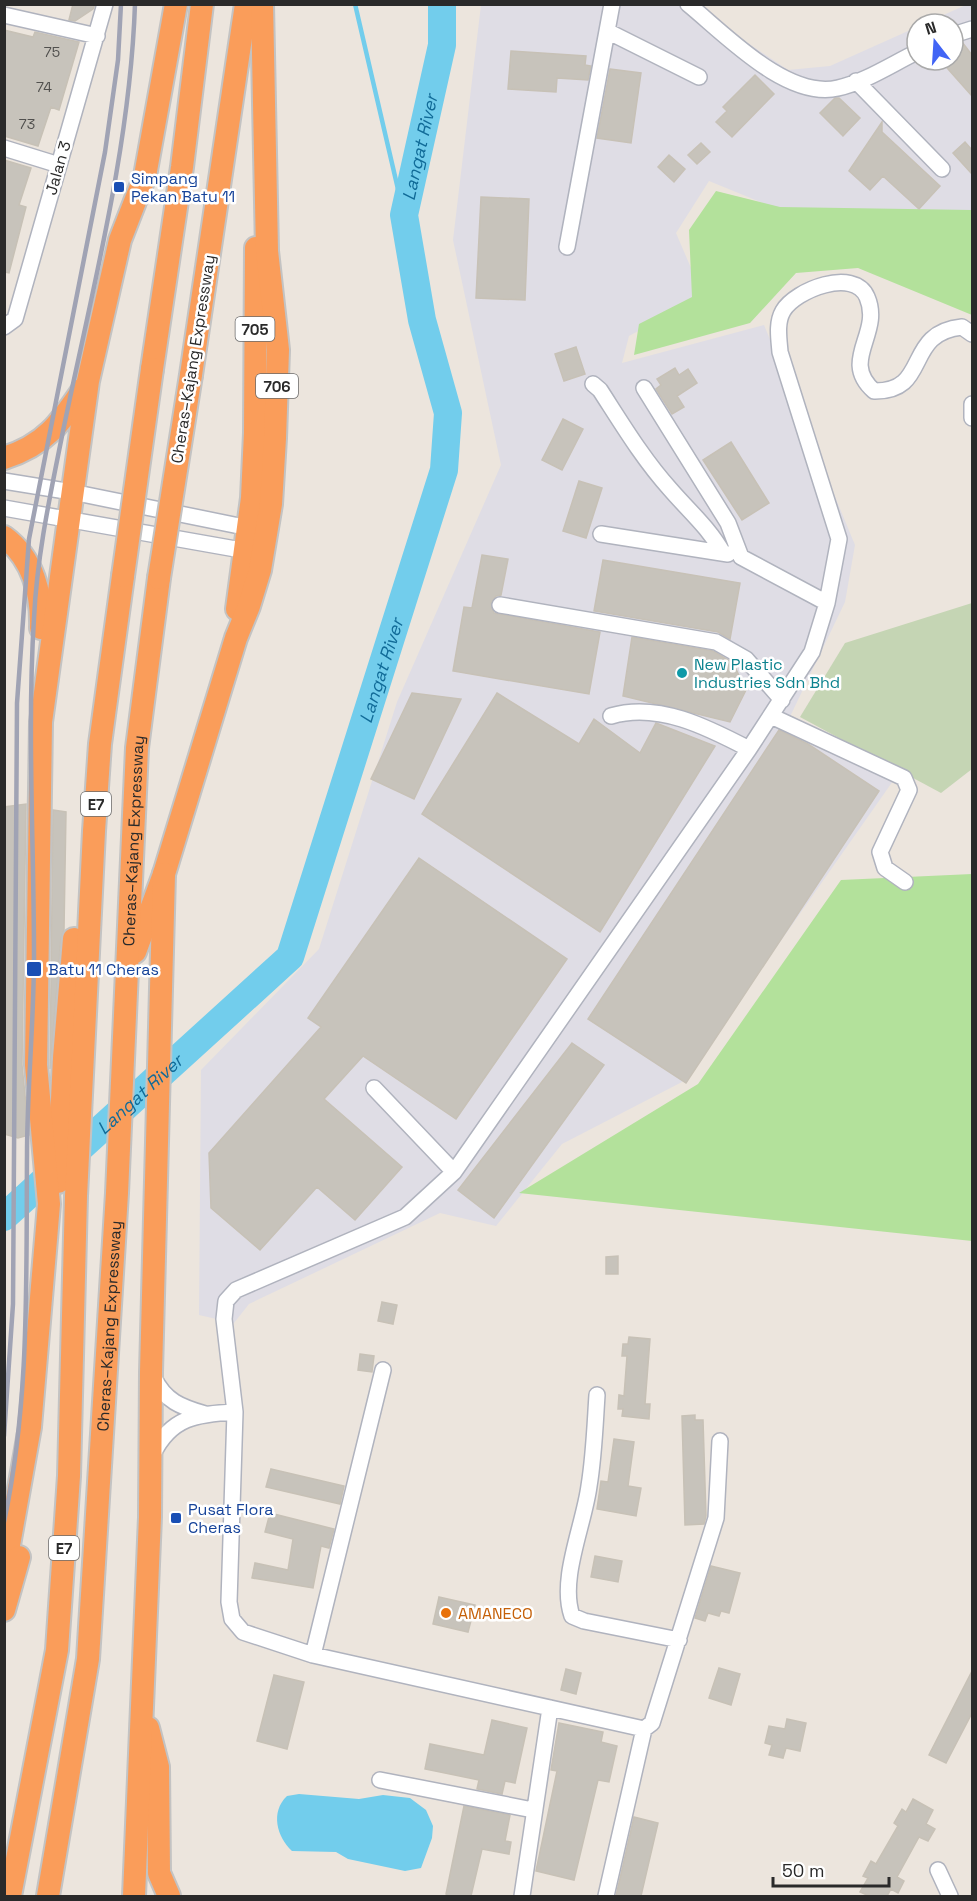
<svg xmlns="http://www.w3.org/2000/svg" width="977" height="1901" font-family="'Space Grotesk',sans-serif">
<rect width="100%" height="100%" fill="#ece5dd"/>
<!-- industrial -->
<path fill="#dfdde5" d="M481 5H691L788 70 830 66 917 27V60H953V24H923L966 5H972V210H780L709 181 676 233 703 296 629 336 622 363 764 325 855 545 845 602 785 727 900 771 682 1082 562 1144 496 1226 440 1213 249 1304 234 1323 199 1315 201 1070 319 949 397 702 501 465 453 240Z"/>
<!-- green -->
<path fill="#b3e19b" d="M716 191 780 207 972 210V315L858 268 796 273 750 323 634 355 639 324 692 297 689 230Z
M972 874V1241L519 1193 698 1084 841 880Z"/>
<!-- cemetery -->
<path fill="#c5d5b4" d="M972 603V769L941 793 800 717 845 643Z"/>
<!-- water -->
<path fill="#72cdec" d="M299 1794 359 1799 383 1795 410 1798 426 1810 433 1826 432 1838 421 1868 405 1871 348 1859 336 1852 292 1851C277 1837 270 1812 287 1796Z"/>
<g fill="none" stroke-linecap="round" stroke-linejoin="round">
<!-- stream -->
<path stroke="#72cdec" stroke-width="4.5" d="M355 4 404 215"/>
<!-- river -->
<path stroke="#72cdec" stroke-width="28" id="s1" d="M4 1217 290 957 444 470 448 413 422 320 404 215 442 45V4"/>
</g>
<!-- building -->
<path fill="#c7c3bb" stroke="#c7c1b6" stroke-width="1.5" d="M73 4H95L93 9 75 21 69 20Z
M4 30 33 37 35 32 79 42 59 110 51 107 38 146 4 136Z
M962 42 972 55V96L940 60H953V46Z
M511 51 586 56 585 65 591 66 588 80 557 78 556 92 508 89Z
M610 69 641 73 631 143 597 138Z
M755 75 774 94 732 137 716 122 727 111 723 107Z
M835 98H839L860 118 843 136 820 113Z
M882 122V132L940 186 919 209 883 176 870 190 849 171Z
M965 142 972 150V174L953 153Z
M701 143 710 152 697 164 688 155Z
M669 155 685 169 674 182 658 167Z
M4 160 31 168 19 205 26 207 9 273 4 272Z
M481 197 529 199 525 300 476 298Z
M576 347 585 374 564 381 555 354Z
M675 368 679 375 688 369 697 383 677 396 684 407 672 414 656 389 661 385 657 379Z
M563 419 583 429 562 470 542 460Z
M731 442 769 503 742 520 703 460Z
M579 481 602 488 586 538 563 531Z
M482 555 508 559 501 595 496 596 491 603 494 613 600 632 589 694 453 671 464 607 472 608Z
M603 560 740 583 730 639 718 632 594 611Z
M632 637 713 651 733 663 746 690 730 722 623 696Z
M412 693 461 699 414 799 371 779Z
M497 693 579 744 594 719 640 753 656 723 715 746 600 932 422 814Z
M779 730 808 744 879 791 686 1083 588 1019Z
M26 804 22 1065 29 1135 18 1138 4 1134V807Z
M53 810 66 812 64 930 61 938 50 1069Z
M419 858 567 959 456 1119 363 1056 324 1099 402 1167 355 1220 317 1187 260 1250 211 1208 209 1153 321 1027 308 1018Z
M572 1043 604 1065 494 1218 458 1190Z
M618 1256V1274H606V1257Z
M382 1302 397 1305 393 1324 378 1321Z
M629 1337 650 1339 645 1404H650L649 1419 622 1416 623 1409H618L619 1395 624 1396 627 1356H622L623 1344H628Z
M360 1354 374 1356 372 1372 358 1370Z
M695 1415V1420H703L706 1516 704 1524 685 1525 682 1416Z
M614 1439 634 1442 628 1486 641 1488 636 1516 597 1509 601 1481 608 1482Z
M271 1469 344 1486 340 1504 266 1487Z
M270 1513 334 1529 329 1548 321 1546 313 1588 252 1578 255 1563 288 1570 293 1539 265 1532Z
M595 1556 622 1561 618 1582 591 1577Z
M711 1566 740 1573 729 1613 721 1611 719 1616 708 1613 705 1621 695 1618Z
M439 1597 475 1605 468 1632 433 1624Z
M719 1668 740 1674 731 1705 709 1698Z
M566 1669 581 1673 576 1694 561 1690Z
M972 1671V1713L946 1763 929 1755Z
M274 1675 304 1682 287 1749 257 1741Z
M787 1719 806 1723 800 1751 786 1748 783 1758 769 1755 772 1745 765 1743 769 1726 785 1729Z
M492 1720 527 1728 515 1783 505 1781 502 1794 477 1789 479 1780 425 1769 430 1744 484 1755Z
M559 1723 603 1732 601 1742 617 1746 609 1782 598 1780 574 1880 536 1871 557 1771 551 1770Z
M913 1799 933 1810 926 1824 935 1829 928 1841 919 1837 897 1877 904 1881 898 1893 891 1889 887 1896H869L860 1892 868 1878 863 1876 871 1861 876 1864 898 1826 894 1823 902 1809 906 1812Z
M464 1806 510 1815 505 1841 511 1842 509 1854 482 1849 471 1896H448L446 1894Z
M634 1817 658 1823 641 1896H616Z"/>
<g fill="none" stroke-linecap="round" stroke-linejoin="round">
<!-- minor casing -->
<g stroke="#b0b3be" stroke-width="18">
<path id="minor" d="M688 4C726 35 787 100 838 88 865 82 892 64 917 52
M4 15 97 36
M607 31 699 77
M953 35 972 29
M856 81 942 169
M4 148 59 165
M567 247 612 4
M4 327 15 319 105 4
M593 384 600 390C622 424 643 459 670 489 689 511 709 528 723 553
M644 388 728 523 741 557 827 603
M972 404V418
M4 481 72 492 249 528
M4 508 247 551
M601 534 728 554
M500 605 716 642 746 659 782 700
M611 716C658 702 707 727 749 749
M771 716 904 778 909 790 880 852 885 868 905 882
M374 1088 454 1172
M154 1378C165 1401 181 1407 205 1414
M597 1395C595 1425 594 1456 589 1486 584 1525 559 1579 572 1616L584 1621 679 1640
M720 1441 716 1518 652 1723 644 1729 313 1655 243 1632 232 1619 229 1602 235 1412 224 1319 226 1301 236 1290 405 1217 454 1172 749 749 812 652 827 603 839 539 780 352C779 339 776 323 783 311 795 290 854 267 867 297 883 334 839 360 874 391 931 392 903 333 962 327L972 334
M153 1454C171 1417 197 1414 235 1412
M313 1655 383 1370
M380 1780 533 1810
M938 1870 950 1896
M522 1896 550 1708
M606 1896 644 1729"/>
</g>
<!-- highway casing -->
<g stroke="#c3c3c3" stroke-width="26">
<g id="highway">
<path d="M152 369 182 167 202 4"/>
<path d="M191 375 246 4"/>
<path d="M4 458C46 445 61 422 84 388"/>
<path d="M4 537C33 558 42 594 41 628"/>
<path d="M237 609 252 498 255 433 256 248"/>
<path d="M135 952 164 874 236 638 249 606 260 570 271 504 275 438 278 350 267 251 262 4"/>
<path d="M58 1182 64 1058 74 939"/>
<path d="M4 1573 30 1427 49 1204 36 1065 41 722 88 381 120 240 145 176 176 4"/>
<path d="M4 1610 19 1557"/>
<path d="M148 1728 158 1767 159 1873 169 1896"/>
<path d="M10 1896 57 1650 69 1476 76 1196 94 831 100 744 123 576"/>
<path id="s2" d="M48 1896 88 1659 117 1193 137 748 159 578"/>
<path d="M134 1896 150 1517 151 1372 164 874"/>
</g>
</g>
<!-- minor -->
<use href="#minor" stroke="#fff" stroke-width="15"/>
<!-- highway -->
<use href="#highway" stroke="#fa9d5a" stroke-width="22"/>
<!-- rail -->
<path stroke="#a0a3b4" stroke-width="4.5" d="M4 1436 13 1304 17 703 29 539 105 152 118 60 121 4
M4 1522C30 1401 26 1278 27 1155 27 1089 34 1022 34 956 34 843 27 730 34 618 37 556 50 496 62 436 91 294 130 150 135 4"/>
<!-- highway-bridge casing -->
<g stroke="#c3c3c3" stroke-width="26" stroke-linecap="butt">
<path id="highway-bridge" d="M123 576 152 369
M159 578 191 375"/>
</g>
<!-- highway-bridge -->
<use href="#highway-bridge" stroke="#fa9d5a" stroke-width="22"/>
</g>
<!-- markers -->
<g fill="#1a4fb4" stroke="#fff" stroke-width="2">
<rect x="113" y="181" width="12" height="12" rx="3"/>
<rect x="26" y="961" width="16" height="16" rx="3"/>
<rect x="170" y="1512" width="12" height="12" rx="3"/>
</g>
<circle fill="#0f9aa8" stroke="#fff" stroke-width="2" cx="682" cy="673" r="6"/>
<circle fill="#e8710a" stroke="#fff" stroke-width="2" cx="446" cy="1613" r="6"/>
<g text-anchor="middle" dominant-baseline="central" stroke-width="5" stroke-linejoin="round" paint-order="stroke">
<!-- number labels -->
<g font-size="14" fill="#51504e">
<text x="52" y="52">75</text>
<text x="44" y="87">74</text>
<text x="27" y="124">73</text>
</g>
<!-- shield labels -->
<g fill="#fff" stroke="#6a6a6a" stroke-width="1.5">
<rect x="235.5" y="317" width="39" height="24" rx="4.5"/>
<rect x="256" y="374" width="42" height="24" rx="4.5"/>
<rect x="81" y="792" width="30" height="24" rx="4.5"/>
<rect x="49" y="1536" width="30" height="24" rx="4.5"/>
</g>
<g font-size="15" font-weight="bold" fill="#2a2a2a">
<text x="255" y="329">705</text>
<text x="277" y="386">706</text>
<text x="96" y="804">E7</text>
<text x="64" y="1548">E7</text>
</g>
<!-- street labels -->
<g font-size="16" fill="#2a2a2a" stroke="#fff">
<text transform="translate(58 168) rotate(-74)">Jalan 3</text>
<text transform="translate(193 359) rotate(-81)">Cheras–Kajang Expressway</text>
<text stroke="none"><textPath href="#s2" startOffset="1060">Cheras–Kajang Expressway</textPath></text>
<text stroke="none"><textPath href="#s2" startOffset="574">Cheras–Kajang Expressway</textPath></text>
</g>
<!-- transit labels -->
<g font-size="16" fill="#164399" stroke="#fff" text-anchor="start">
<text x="131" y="178">Simpang<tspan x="131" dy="18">Pekan Batu 11</tspan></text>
<text x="48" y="969">Batu 11 Cheras</text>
<text x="188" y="1509">Pusat Flora<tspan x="188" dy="18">Cheras</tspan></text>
</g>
<!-- culture labels -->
<g font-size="16" fill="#0d838f" stroke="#fff" text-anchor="start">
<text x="694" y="664">New Plastic<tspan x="694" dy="18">Industries Sdn Bhd</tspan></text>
</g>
<!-- food labels -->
<g font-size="16" fill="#c56008" stroke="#fff" text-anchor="start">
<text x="458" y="1613">AMANECO</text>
</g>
<!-- water labels -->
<g font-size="18" font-style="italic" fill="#116b98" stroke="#fff">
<text stroke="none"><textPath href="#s1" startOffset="1227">Langat River</textPath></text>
<text stroke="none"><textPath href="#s1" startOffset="687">Langat River</textPath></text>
<text stroke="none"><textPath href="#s1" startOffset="183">Langat River</textPath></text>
</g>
</g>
<!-- border -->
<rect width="977" height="1901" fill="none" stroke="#2a2a2a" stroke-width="12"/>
<!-- north arrow -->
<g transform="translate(935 42) rotate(343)"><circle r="28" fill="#ffffff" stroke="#aaaaaa" stroke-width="1.5"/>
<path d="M0-4.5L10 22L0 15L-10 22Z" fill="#4164f5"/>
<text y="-9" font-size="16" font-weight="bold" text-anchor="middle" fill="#2a2a2a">N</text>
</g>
<!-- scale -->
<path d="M773 1877v9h116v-9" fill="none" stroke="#2a2a2a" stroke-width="3"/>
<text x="782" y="1877" font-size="18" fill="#2a2a2a" stroke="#ffffff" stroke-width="4.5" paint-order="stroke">50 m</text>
</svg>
